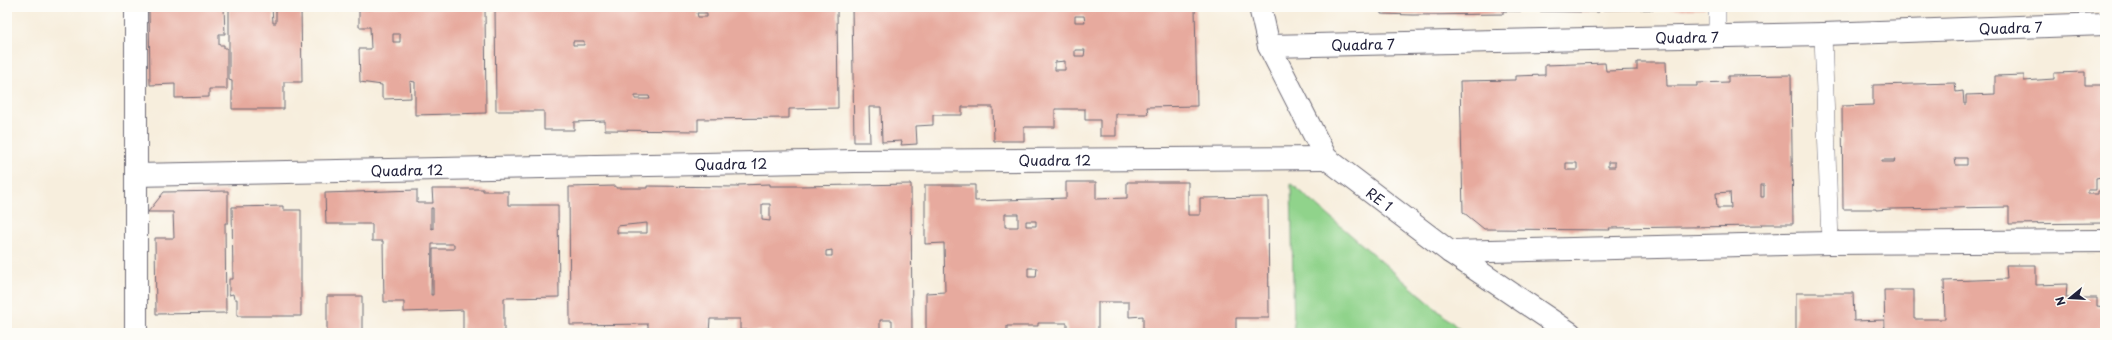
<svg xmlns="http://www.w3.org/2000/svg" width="2112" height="340" font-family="'Playpen Sans',sans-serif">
<rect width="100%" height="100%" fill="#fdfcf7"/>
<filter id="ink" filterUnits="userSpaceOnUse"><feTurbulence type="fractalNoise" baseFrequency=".025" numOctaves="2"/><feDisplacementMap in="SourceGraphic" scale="8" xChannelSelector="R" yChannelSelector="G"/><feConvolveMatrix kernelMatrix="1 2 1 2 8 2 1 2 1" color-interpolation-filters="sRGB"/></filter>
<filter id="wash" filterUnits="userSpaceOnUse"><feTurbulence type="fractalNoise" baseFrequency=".012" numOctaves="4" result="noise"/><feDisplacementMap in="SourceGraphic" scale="16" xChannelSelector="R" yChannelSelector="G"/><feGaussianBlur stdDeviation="0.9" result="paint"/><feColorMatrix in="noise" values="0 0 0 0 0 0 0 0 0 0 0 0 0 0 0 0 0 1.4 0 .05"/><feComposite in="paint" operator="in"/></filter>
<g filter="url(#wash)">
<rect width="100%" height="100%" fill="#f7eedd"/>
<!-- garden -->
<path fill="#90d38b" stroke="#597a63" d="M1291 183 1464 333H1294Z"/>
<g id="blocks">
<!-- building -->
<path fill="#e7aa9e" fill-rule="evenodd" d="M151 7H224L225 34H219V45H224V48H227V89H209V97L175 98V84L150 85 149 9Z
M229 7H272L273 23H276V7H301L302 82H284V109H232V81L229 80Z
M359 7H485L486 113 415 115V82L410 81 411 98 384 99 382 98V85L360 82 359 49H371L370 27H359ZM393 34H400V42H393Z
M495 7H837L838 108 789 109V118L698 119V131L605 130V121L574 122V130H544V111H496ZM697 13H707V17H698ZM573 41H584V45H573ZM635 96H649L650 99H635Z
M852 7H1195L1197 106 1147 107 1148 114H1116V136H1100V120H1085V109H1055V127H1024V141H994L993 107H962V115H933V125L916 126 917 144 901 145 902 141 882 142 881 107H869L870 142H854ZM1075 16H1084L1085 22H1075ZM1075 50H1085L1084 56H1075ZM1065 61V70H1055V62Z
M1381 7H1705V9L1599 10V12L1503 11V14L1413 15 1381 14Z
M1738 7H1832V10H1738Z
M1637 62H1666L1667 86H1697V83L1728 82V76L1791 75 1793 224H1761L1762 226 1609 228 1610 230 1484 229 1463 212 1460 81 1515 80V76L1545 75V65L1605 63 1606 71 1637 70ZM1608 162H1615V167H1608ZM1566 163H1577V170H1566ZM1761 185H1764V197H1761ZM1730 192 1731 208H1717L1716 193Z
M2085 72V85H2105V223L2009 224V207L1891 209 1876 210V209H1843L1842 106 1873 105V85L1955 83 1956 92 1963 91 1964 104H1966V95L1995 94V76L2024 75V81L2054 79V73ZM1955 158H1967V165H1956ZM1882 160H1895L1894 162H1882ZM2101 177 2102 191H2098V194H2088V190H2096V178Z
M1066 182H1096V199L1127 198V182H1188V215H1200V198L1268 197 1269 318H1236V332L1143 333V316L1129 317V302H1098V333H1067V323H1038V326H1007V332L926 333V293L945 292 944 243 925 244V185H975V201L1005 200 1066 198ZM1005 214H1018V227H1005ZM1026 221H1036V226H1026ZM1028 268H1037L1036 277H1028Z
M770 184V186H800L911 184 912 333H892V320H880V333H863V331L770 333V330H740V319H710L709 333H648V324L570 325 569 187 616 186V188H647V186L738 187V185ZM762 204H770V221L762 220ZM647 223V233H617V226ZM832 250V256H826V251Z
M432 189H483V191H508V205H558L559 297 504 298V333H463V310L404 312V302H384L383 241H372V224H326L325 193 417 190V203H433ZM431 208H433V229L431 228ZM432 244H454V249H433V295H431Z
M228 191V223H225L226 313 156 314 155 238H174L173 212H148L164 192Z
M283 206V210H301V316H237V299H234L233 294 229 295V279H233L232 207Z
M2006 265H2036V285L2067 284 2066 298H2097V306L2105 307V333H1885L1884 290H1914V319H1945L1944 281 2007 279Z
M1796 293H1853L1854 321 1884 320V333H1796Z
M327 296H362V333H327Z
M711 331H740V333H711Z"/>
</g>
</g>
<g filter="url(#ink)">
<use href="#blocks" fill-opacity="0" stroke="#6d6974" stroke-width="1"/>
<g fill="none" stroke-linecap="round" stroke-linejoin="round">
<!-- service casing -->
<g stroke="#6d6974" stroke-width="18">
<path id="service" d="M1717 7V35
M1823 34 1830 243"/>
</g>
<!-- minor casing -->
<g stroke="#6d6974" stroke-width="24">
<g id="minor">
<path d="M136 7V333"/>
<path id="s1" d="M1269 46 1823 34 2105 24"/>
<path id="s2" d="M136 175 854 161 1326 158"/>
<path d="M1450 252 1830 243 2105 241"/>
</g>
</g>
<!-- tertiary casing -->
<g stroke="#6d6974" stroke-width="24">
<g id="tertiary">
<path id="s3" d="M1260 7 1269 46 1326 158 1450 252 1570 333"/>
</g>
</g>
<!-- service -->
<use href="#service" stroke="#fff" stroke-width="17"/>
<!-- minor -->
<use href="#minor" stroke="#fff" stroke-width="22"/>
<!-- tertiary -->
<use href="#tertiary" stroke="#fff" stroke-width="22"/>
</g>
</g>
<g text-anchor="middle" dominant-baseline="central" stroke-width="3" stroke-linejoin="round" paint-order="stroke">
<!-- street labels -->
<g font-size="14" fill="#22223b" stroke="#fdfcf7">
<text stroke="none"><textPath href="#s1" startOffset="742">Quadra 7</textPath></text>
<text stroke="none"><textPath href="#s1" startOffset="418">Quadra 7</textPath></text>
<text stroke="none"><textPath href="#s1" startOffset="94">Quadra 7</textPath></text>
<text stroke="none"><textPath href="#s2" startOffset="919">Quadra 12</textPath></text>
<text stroke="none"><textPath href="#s2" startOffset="595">Quadra 12</textPath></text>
<text stroke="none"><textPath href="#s2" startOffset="271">Quadra 12</textPath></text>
<text stroke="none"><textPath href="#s3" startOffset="233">RE 1</textPath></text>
</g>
</g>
<!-- margin -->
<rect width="2112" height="340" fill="none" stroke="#fdfcf7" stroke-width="24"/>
<!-- north arrow -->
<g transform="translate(2070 298) rotate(252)" stroke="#fdfcf7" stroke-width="3" paint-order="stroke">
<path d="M0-3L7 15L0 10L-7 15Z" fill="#22223b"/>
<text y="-6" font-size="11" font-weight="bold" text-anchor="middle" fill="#22223b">N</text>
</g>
</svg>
